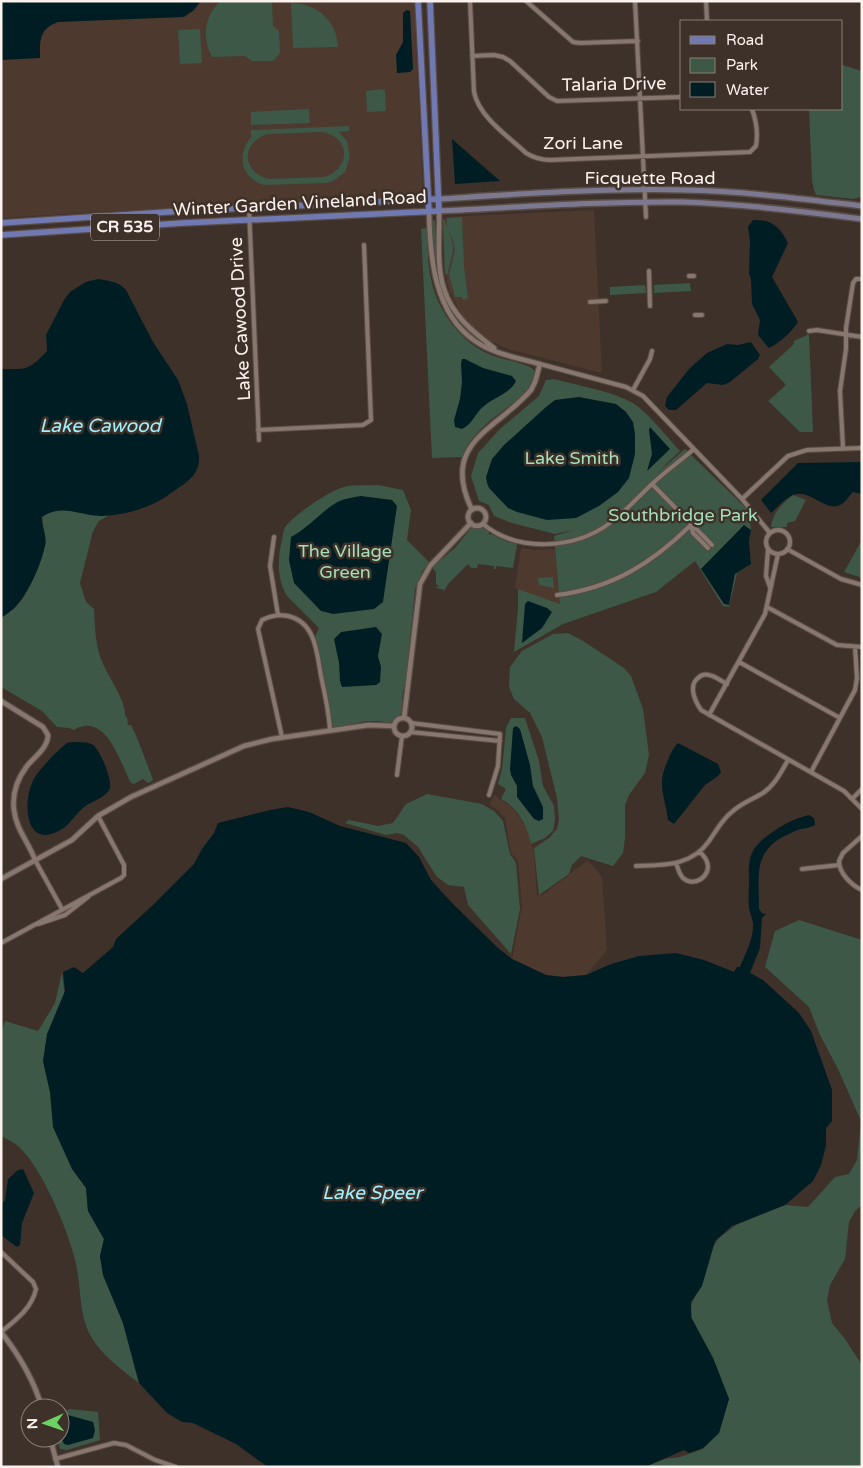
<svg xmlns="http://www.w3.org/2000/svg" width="863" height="1468" font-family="'Varela Round',sans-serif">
<rect width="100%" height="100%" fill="#3e3129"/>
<!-- built -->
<path fill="#4d392e" d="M1 1H414L423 190 417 196 182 207 1 218Z
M594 210 602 373 508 349 491 341 474 329 461 314 449 290 444 267 443 227 446 217Z
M521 548 533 550 555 549 561 605 515 588Z
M494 795 513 808 527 828 534 853 537 896 544 894 588 860 602 877 607 950 586 975 563 977 546 975 512 959 522 906 518 861 511 853 505 818 498 810 489 805Z"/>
<!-- green -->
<path fill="#3d5847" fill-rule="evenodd" d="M272 1 273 26 279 31 280 53 273 61H252L245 56 212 57C202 38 204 18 219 2Z
M291 3C317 3 337 21 338 47L293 48Z
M200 29 202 63 180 64 178 30Z
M842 65 862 71V197L853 199 816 195 814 190 812 180 809 109H842Z
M382 89 385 91 386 111 367 112 366 91Z
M309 109 310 123 251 125V112Z
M349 126V131L339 132 347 141 350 157 345 172 336 179 328 183 264 185C239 177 237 153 252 136L251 135V130ZM323 132C351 138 351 168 324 177L269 179C242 172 240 144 267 134Z
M462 217 464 266 468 298 463 300 462 297H455L449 275 455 250 453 240 447 228V218Z
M443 219 445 220C446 229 452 236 453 246 453 256 449 264 448 274H445Z
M433 220 435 221 439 279 450 309C434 282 433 252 431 221Z
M427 228C428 245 427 262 431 279 437 310 461 343 491 355 502 360 527 362 535 371L532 382 527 391C504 413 475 425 462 457L432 458 421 229Z
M690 283 691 291 654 293V290L656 289H654V285Z
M645 285 646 293 610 295V287Z
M809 334 813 432H800L768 401 786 385 769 367 794 344V341Z
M554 379C580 386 607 390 631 402 646 410 668 438 680 451L656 474 685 449 749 511 751 530 749 541 751 564 737 573 729 607 723 606 695 561 656 592 563 624 514 652 518 608V589L560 604 554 536 574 530 555 534 512 523 494 516 489 505 479 501 471 476 478 453 500 429 539 396 546 380Z
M378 485 403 490 411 510 407 540 429 562 422 572 415 589 406 682C401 692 403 703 402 713L390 723 378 721H367L333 728 315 637 319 628 287 596C277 579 277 560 282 540 283 536 283 529 286 526 296 514 328 491 344 487 354 484 367 486 378 485Z
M793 495 806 500 795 521 787 523V527H771C773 512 781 505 793 495Z
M64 510 92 515 111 514 99 521 93 531 80 583 86 602 94 609C95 626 95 643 101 659 107 676 126 699 125 716L127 717 128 725H131C140 742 145 761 153 779L152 781 148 783 143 779 134 784 131 783C121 765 110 723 84 726 80 727 77 727 74 730L69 728 57 727 42 711 1 687V618L15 608 23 598 32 581 46 543 42 517 49 512Z
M471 528H484L489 531V535L491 534 508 542 516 543 517 545 513 568 496 566V569H494V566L478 564 477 568H471L468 564 448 584 445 590 436 588 437 586 440 587 436 584V572L432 567 455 548Z
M862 540V578L844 572Z
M553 577 554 588 539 585 538 578Z
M568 633 583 641 624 668 631 676 643 709 649 755 645 773 629 795 625 805V838L623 853 613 866 581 856 572 865 569 874 539 895 534 848 549 838 557 829 559 819 557 798 542 737 530 713 514 699 509 687 510 667 522 651 553 634Z
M511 718H525L539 761 543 786 554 806 555 819 553 831 545 838 531 844C527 825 518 808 501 799L506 789 498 784 502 769 506 728Z
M427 794 482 804 494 811 503 821 510 854 516 863 520 909 511 954 468 905 464 887 448 885 437 877 418 847 404 835 397 833 386 835 345 823 349 820 378 826 393 823 406 804Z
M799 920 862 940V1205L855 1211 849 1222 845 1259 830 1285 827 1300 832 1323 845 1339 862 1365V1467H644L665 1459 680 1457 703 1449 719 1433 729 1399 713 1358 692 1319 691 1305 704 1279 713 1247 719 1238 736 1225 785 1205 808 1207 835 1177 849 1174 857 1160 861 1121 838 1069 820 1035 809 1007 765 967 775 931Z
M62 972 65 997 43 1061 50 1092 72 1169 86 1188 88 1211 104 1239 100 1256 103 1275 123 1323 139 1383C121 1369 101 1355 90 1335 79 1314 81 1287 76 1264 69 1232 42 1167 18 1146 13 1142 7 1139 1 1136V1034L5 1021 38 1031 55 1003Z
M70 1409 98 1412 100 1440 67 1450 60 1449 57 1438H60V1413Z"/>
<!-- water -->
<path fill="#001d23" d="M1 1H201L194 10 184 17 58 22C39 29 40 40 40 58L1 60Z
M407 10 410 11 413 69 410 72 397 73 396 55 403 42V13Z
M452 139 500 181 455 184Z
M753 220C771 219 780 227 788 243L772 277 798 322C791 333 779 343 769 348L758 335 760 320 752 304 751 280 749 273 750 241 748 227Z
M98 279C109 281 118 281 126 290L153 342 178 380 187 404 199 456C200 474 188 482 174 491 153 507 128 515 102 516 81 516 62 503 42 517 41 526 47 535 45 545 42 563 28 595 14 608 10 612 5 615 1 618V369C28 369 28 371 47 351L46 335 64 300 70 292 86 282Z
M751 342 760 355 758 359 730 382 723 385 707 383 676 410H669L665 406 667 397 690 368 707 353 727 344 738 345Z
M462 359H465L483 368 512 376 516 381C511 393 494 397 484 406 476 412 472 425 462 429L455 427 454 420 460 399 462 382 461 364Z
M579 397 616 404 626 412 633 422 635 434V454L629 478 618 492 599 506 576 518 547 520 517 512 508 508 489 488 487 483 486 477 492 459 504 445 546 407 555 400Z
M650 427 670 449 647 471 652 454 649 430Z
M862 462V494L853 492C849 496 846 501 842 504 825 514 811 488 793 495 785 498 777 508 771 513L761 500 798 463Z
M361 496 392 500 397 506 383 602 374 609 333 614 321 611 294 583 289 560 291 537C309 528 326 506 342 500 348 498 355 497 361 496Z
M744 525 751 530 749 541 751 564 735 574 729 605 724 604 701 569Z
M528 601 547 608 552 612 542 628 522 643 525 604Z
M376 627 382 634 378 656 381 667 380 682 376 685 342 687 340 681 339 663 334 639 341 632Z
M516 726 520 729 530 765 533 786 543 807V819L539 821 534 819 517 797V786L511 775 510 769 513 728Z
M67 743C74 742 87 741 93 745 100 750 114 782 109 790 105 797 94 801 87 805 77 811 72 823 62 829 27 851 22 806 32 783 35 773 58 750 67 743Z
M678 743 718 764 721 772 718 776 705 785 674 824 668 820C665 794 656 786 668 760 670 754 673 748 678 743Z
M288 807 309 812 340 826 406 843 419 857 431 880 452 903 497 947 512 959 546 975 563 977 586 975 611 964 639 956 676 953 704 960 734 972 737 967H740C745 954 754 939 753 923 752 918 750 913 749 908 748 900 749 890 749 882 748 854 751 847 774 831 784 824 796 818 809 815L814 818 815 825C808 829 800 828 793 832 752 849 759 872 759 909L762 913 766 914 762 918 760 948 750 973 763 980 799 1013 811 1031 832 1090V1121L826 1128V1145L821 1165 813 1181 785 1205 732 1226 715 1241 702 1286 691 1302V1317L713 1358 729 1399 719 1433 703 1448 689 1453 684 1450 645 1467H268L236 1444 193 1423 182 1422 167 1413 139 1383 123 1323 103 1275 100 1256 104 1239 88 1211 86 1188 72 1169 53 1127 50 1092 43 1061 47 1034 65 991 63 972 74 967 83 973 113 947 116 939 152 906 194 864 202 849 214 833 218 823 270 810Z
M23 1169 34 1193 22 1223 20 1245 17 1247 1 1235V1205L5 1200 8 1179 18 1170Z
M68 1415 93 1422 95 1430 93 1438 68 1445 64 1444C59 1433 57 1424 68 1415Z"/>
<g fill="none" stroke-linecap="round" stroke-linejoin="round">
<!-- minor casing -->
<g stroke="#594c46" stroke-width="6">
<path id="minor" d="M470 1 474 92C479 117 508 136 526 153 534 158 541 160 550 160L750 152 756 146C758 134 756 120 752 109
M526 1 573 42 580 43 638 41
M635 1 646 217
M706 1 707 21
M472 56 494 55 503 57 510 61 549 97 557 101 682 97
M249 208 259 440
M649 271 650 306
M689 276H694
M590 302 606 301
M695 315H702
M809 331 817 330 862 337
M540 364 626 387 643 396 742 499 770 533
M633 390 650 359 652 351
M258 430 363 425 371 420 364 245
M843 448 840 391 846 349V328L853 283 856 279H862
M652 484 712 545
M742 499 788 456 807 450 862 448
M483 524C518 553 575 549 610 523 625 512 638 497 652 484 666 471 680 461 694 449
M691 525 693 533 708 548
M766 542a12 12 0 1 1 24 0a12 12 0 1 1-24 0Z
M274 537 270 566 278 615
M768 549 766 576 770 587
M787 549 841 579 862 585
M557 595C613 588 652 563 691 525
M767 607 837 645 862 647
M739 662 840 718
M727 684C721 681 715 676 709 675 705 674 701 675 698 678 688 686 695 701 701 710L844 791 862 809
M709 715 765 614 778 554
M411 723 500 734 498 766 489 795
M410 732 500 741
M282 737 258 629 262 620C270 616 279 614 288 616 316 622 317 654 321 676 325 694 329 712 330 730
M811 772 855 690 857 678 855 647
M397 775 402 736
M853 798 862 789
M862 836 843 853 839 861C839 873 851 885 862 890
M35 860 62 909
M676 863C678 868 679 874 683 878 694 888 712 876 707 862 706 858 703 855 700 852
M636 866C664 865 692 866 709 841 717 830 722 819 733 811 742 803 753 799 763 793 775 785 781 772 788 760
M802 869 839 865
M38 924 65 915 88 897
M1 943 121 878 124 875V865L98 816
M1 1252 33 1282 36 1289C32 1308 16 1320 1 1332
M55 1459 114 1443 126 1445 155 1460 176 1467"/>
</g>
<!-- tertiary casing -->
<g stroke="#594c46" stroke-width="7">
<path id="tertiary" d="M439 211C440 236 436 265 444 289 452 315 473 332 494 348
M429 212C430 257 434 313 475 341 493 354 519 358 540 364L535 382 531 390C497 430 439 442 472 510
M468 517a9 9 0 1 1 18 0a9 9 0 1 1-18 0Z
M1 701 43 727 48 735C48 748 34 757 27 766 17 779 12 794 14 810 16 829 29 843 35 860
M404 718 420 584 430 566 471 523
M394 727a9 9 0 1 1 18 0a9 9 0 1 1-18 0Z
M1 879 72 840 98 816 131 797 244 746 272 739 369 725 394 726
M1 1332C19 1355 34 1380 42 1408
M50 1438 58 1467"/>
</g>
<!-- secondary casing -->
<g stroke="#594c46" stroke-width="8">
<path id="secondary" d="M438 199C520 194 603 188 685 190 744 191 803 199 862 206
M439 211C520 207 602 201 683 202 743 204 802 211 862 219"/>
</g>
<!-- primary casing -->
<g stroke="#594c46" stroke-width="8">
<path id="primary" d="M418 1 429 212
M1 223 182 211 438 199
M1 235 183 223 439 211 430 1"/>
</g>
<!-- minor -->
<use href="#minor" stroke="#87776e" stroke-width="4"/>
<!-- tertiary -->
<use href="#tertiary" stroke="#87776e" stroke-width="4.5"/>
<!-- secondary -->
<use href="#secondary" stroke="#7c7890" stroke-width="5"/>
<!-- primary -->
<use href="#primary" stroke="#7179b2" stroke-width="5.5"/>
</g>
<g text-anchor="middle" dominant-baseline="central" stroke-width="5" stroke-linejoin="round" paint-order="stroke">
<!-- shield labels -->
<rect fill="#3e3129" stroke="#c3b8b2" stroke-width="1" x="91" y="213.5" width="68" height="27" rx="4"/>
<g font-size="16" font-weight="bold" fill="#fcf2ed">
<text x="125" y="227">CR 535</text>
</g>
<!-- street labels -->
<g font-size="18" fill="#fcf2ed" stroke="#3e3129">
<text transform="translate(614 84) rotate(-1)">Talaria Drive</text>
<text x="583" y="143">Zori Lane</text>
<text x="650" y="178">Ficquette Road</text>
<text transform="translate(300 203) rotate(-3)">Winter Garden Vineland Road</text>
<text transform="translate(240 319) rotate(-93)">Lake Cawood Drive</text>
</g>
<!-- park labels -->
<g font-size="18" fill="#a4dfba" stroke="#3e3129">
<text x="572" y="458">Lake Smith</text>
<text x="683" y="515">Southbridge Park</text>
<text x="345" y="551">The Village<tspan x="345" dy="21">Green</tspan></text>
</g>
<!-- water labels -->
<g font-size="19" font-style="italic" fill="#a0f0ff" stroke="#3e3129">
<text x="100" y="426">Lake Cawood</text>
<text x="372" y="1193">Lake Speer</text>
</g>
</g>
<!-- border -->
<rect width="863" height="1468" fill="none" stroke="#fcf2ed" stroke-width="5"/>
<!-- legend -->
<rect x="680" y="20" width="162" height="90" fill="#3e3129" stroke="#8a7e77"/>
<rect x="690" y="36" width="25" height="8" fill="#7179b2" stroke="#8a7e77"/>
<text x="726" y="45" font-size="15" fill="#fcf2ed">Road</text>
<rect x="690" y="58" width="25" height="15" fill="#3d5847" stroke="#8a7e77"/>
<text x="726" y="70" font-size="15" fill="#fcf2ed">Park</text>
<rect x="690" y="82" width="25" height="15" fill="#001d23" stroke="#8a7e77"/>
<text x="726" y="95" font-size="15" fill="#fcf2ed">Water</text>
<!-- north arrow -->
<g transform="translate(45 1423) rotate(268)"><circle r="24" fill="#3e3129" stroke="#8a7e77"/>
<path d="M0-4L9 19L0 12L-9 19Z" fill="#6cd362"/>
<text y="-8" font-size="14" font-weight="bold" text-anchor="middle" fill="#fcf2ed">N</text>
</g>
</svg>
